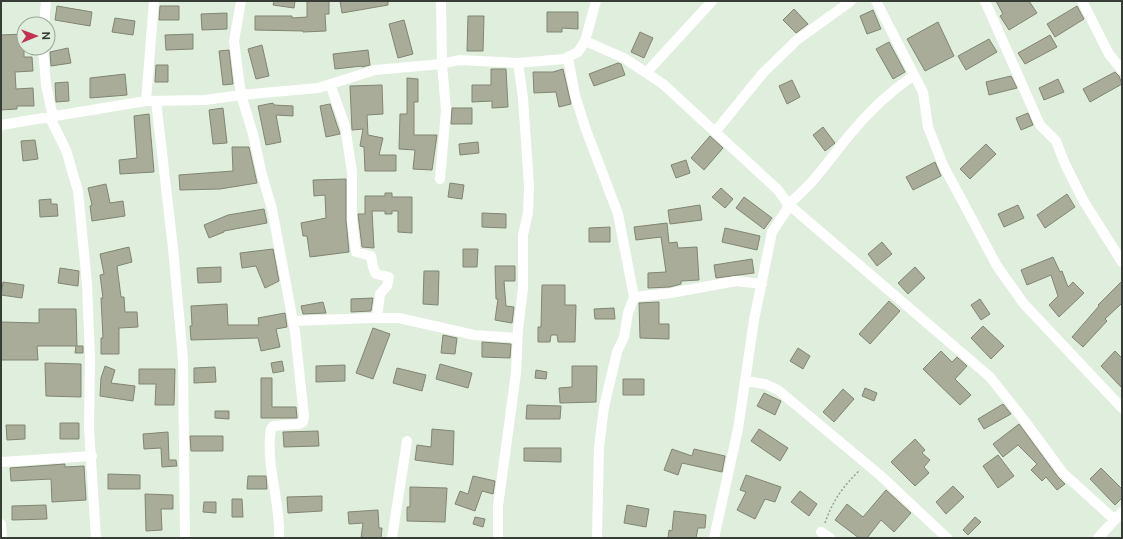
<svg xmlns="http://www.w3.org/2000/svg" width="1123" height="539" font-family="'Public Sans',sans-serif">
<rect width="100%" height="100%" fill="#dfeedd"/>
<!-- building -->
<path fill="#a8ac98" stroke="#818572" d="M274 1H295L294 8 273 5Z
M307 1H329V14H325L326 31 303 32V31L255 30V16H292V18L307 17Z
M340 1H388V5L342 13Z
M996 1H1029L1037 13 1009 30 1000 16 1003 14Z
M57 6 92 12 90 26 55 20Z
M160 6H179V20H159Z
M1077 6 1084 19 1055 37 1047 24Z
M794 9 808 24 796 33 783 20Z
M873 10 881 29 867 34 860 16Z
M547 12H578V29L562 28V32H547Z
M227 13V29L202 30 201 14Z
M468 16H484L483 51H467Z
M115 18 135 21 133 35 112 32Z
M404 20 413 54 398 58 389 24Z
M938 22 954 56 925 71 907 39Z
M640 32 653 38 644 58 631 52Z
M24 34V57H32L33 71 15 72 16 89 33 88 34 106H17V109L1 110V35Z
M193 34V49L166 50 165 35Z
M1050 35 1057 47 1025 64 1018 53Z
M989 39 997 52 966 70 958 56Z
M889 42 905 72 893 79 876 49Z
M262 45 269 76 256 79 248 49Z
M68 48 71 63 51 66 50 52Z
M229 50 233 84 223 85 219 51Z
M368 50 370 65 362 67V66L335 69 333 54Z
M618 63 621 64 625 75 594 86 589 74Z
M156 65H168V82H155Z
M491 69H506L508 107 492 108V101L472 102V85H491Z
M563 69 571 104 559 107 556 92 534 93 533 72H553Z
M1115 72 1119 76 1122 84 1090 102 1083 89Z
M125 74 127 95 90 98V78Z
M1011 76 1017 88 989 95 986 82Z
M407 78 418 79V102H414V135H437L432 170 413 169 415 150 399 149 400 114H407Z
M1058 79 1064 92 1044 100 1039 88Z
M792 80 800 97 787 104 779 86Z
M68 82 69 101 56 102 55 83Z
M382 85 383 114 367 115 368 135 383 138 379 155H396V171H365L364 147 360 146 363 129 352 130 350 86Z
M273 103 274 105 293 106V116L276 115 281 142 266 145 258 106Z
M330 104 340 134 326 137 320 106Z
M223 108 227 143 213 144 209 110Z
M452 108H472V124H451Z
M1028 113 1033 125 1021 130 1016 118Z
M149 114 154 172 120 174 119 160 137 158 134 116Z
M823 127 835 143 825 151 813 135Z
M710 136 723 148 704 170 691 158Z
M35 140 38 159 23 161 21 141Z
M478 142 479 153 460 155 459 144Z
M986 144 996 154 970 179 960 169Z
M232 147H249L257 183 220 189 180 190 179 175 233 171Z
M686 160 690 173 676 178 671 165Z
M935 162 941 176 913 190 906 177Z
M346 179V220L349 252 310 257 307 236H303L301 223 326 218 325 195 314 196 313 180Z
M450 183 464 185 462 199 448 197Z
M106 184 110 203 123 201 125 216 92 221 90 206 92 205 88 188Z
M721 188 733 199 725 208 712 197Z
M385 193H392V197H412V233L398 232V211H392V214H385V211H372L374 248 362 247 358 214H365V196H385Z
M1067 194 1075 207 1045 228 1037 215Z
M744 197 772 218 764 229 736 208Z
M51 199V204H57L58 216 40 217 39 200Z
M700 205 702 220 670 224 668 210Z
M1018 205 1024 218 1004 227 998 214Z
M264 209 267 223 224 231V232L209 238 204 225 228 215Z
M482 213 506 214V228L482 227Z
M667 223 669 243 677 242 678 248 697 247 699 280 681 281V284L670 287 648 288V273L666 272 661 237 636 240 634 227Z
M610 227V242H589V228Z
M725 228 760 236 757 250 722 242Z
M882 242 892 254 877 266 868 254Z
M129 247 132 262 117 266 121 297H124L125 312H137L138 327 119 328V354H101V338H103L101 298H103L100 275 104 274 100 254Z
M273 249 279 281 265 288 256 266 242 268 240 253Z
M463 249H478L477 267H463Z
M1053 257 1060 272 1062 271 1068 287 1073 282 1084 293 1059 317 1049 305 1058 296 1051 275 1027 285 1021 270Z
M752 259 754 273 716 278 714 265Z
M495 266H515V281H504L506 306 514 307 512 323 495 320 498 299H496Z
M221 267V282L198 283 197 268Z
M915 267 925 278 908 294 898 283Z
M60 268 79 271 78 286 58 283Z
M424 271H439L438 305 423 304Z
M1122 281V303L1105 319 1107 321 1083 347 1072 337 1099 306 1098 305Z
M3 282 24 285 22 298 1 295Z
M542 285H565V305H576L575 342H558L557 335H551L550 342H538V327H541Z
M373 298 371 311 351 312V299Z
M980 299 990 314 981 320 971 305Z
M889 301 900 311 870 344 859 334Z
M323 302 326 313 303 314 301 306Z
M659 302V324H669V339L640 338 639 303Z
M227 304 228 325H259L258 318 285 313 287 327 276 329 280 347 261 351 258 338 191 340 190 326H192L191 306Z
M614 308 615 319H595L594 309Z
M39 309H76L77 346H83V353H75L76 346H37L38 360H1V322L39 323Z
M983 326 1004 346 991 359 971 338Z
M373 328 390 334 373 379 356 373Z
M443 335 457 338 455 354 441 353Z
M482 342 511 344 510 358 482 357Z
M798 348 810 356 803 369 790 361Z
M941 351 952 362 957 357 967 366 955 379 971 395 960 405 923 369Z
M1115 351 1122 358V388L1101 366Z
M282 361 284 371 273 373 271 363Z
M45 363 81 364V397L46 396Z
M440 364 472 373 468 388 436 379Z
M345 365V381L316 382V366Z
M105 366 115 370 111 383 135 386 133 401 100 396 101 378Z
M572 366H597L596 402 560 403 559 388 572 387Z
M215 367 216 382 194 383V368Z
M397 368 426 375 422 391 393 383Z
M139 369H175L174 405H155L156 384H139Z
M536 370 547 372 546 379 535 378Z
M261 378H272V407H296L297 418H261Z
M623 379H644V395H623Z
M865 388 877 393 874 401 862 396Z
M843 389 854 399 834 422 823 412Z
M764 393 781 401 775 415 757 406Z
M1003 404 1011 414 984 429 978 419Z
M527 405 561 406 560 419H526Z
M215 411H229V419L215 418Z
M60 423H79V439H60Z
M1019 424 1058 477 1065 484 1057 490 1046 477 1042 481 1031 470 1037 464 1018 445 1003 457 993 444Z
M6 425H25V439L7 440Z
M432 429 454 431 453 465 415 460 417 445 431 447Z
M759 429 788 448 780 461 751 441Z
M318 431 319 446 284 447 283 432Z
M168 432 169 460H176L177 466 162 467 161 448 144 449 143 434Z
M190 436H223V451H191Z
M915 439 925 450 922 453 930 460 924 467 929 473 915 486 891 462Z
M524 448H561V462L524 461Z
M672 449 692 456 694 449 725 456 722 472 682 463 678 475 664 470Z
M998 455 1014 476 998 488 983 466Z
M65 464V467L84 466 86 500 52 502 51 479 11 481 10 468Z
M1101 468 1122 489V498L1115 505 1090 479Z
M108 474 140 475V489H108Z
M746 475 781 487 775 502 765 499 755 519 737 510 746 492 740 490Z
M248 476H266L267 489H247Z
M473 476 495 481 493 494 482 491 475 511 455 504 460 491 468 494Z
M953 486 964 497 946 514 936 502Z
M410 487 447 488 445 522 407 521V507H410Z
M886 490 911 513 894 532 881 520 867 538H859L835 520 847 504 863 517Z
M800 491 817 504 809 516 791 502Z
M145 494 173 495V509H161L162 530 146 531Z
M322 496V511L288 513 287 497Z
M232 499H242L243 517H232Z
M204 502H216V513L203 512Z
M46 505 47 519 12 520V506Z
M627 505 649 509 646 527 624 523Z
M378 510 379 528H382L381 538H361L363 523 349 524 348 512Z
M674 511 706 515 705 528H698L696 538H668L669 530 672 531Z
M475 517 485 519 483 527 473 524Z
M975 517 981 522 968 535 963 530Z"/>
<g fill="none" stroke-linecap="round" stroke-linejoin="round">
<!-- path -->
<path stroke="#97a296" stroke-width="1.5" stroke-dasharray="2 2" stroke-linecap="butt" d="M825 523C832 502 843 486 860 470"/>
<!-- minor -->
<path stroke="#fff" stroke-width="10" d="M241 1 234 41 241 95 253 134 262 175 272 209 295 332 304 416 303 422 299 424 273 426 271 429C265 466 281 502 279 538
M876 1 914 75C888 93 867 113 847 138 828 161 812 186 788 204L990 377 1024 420 1063 473 1115 520
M985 1 1040 125 1056 141 1065 164 1083 200 1122 262
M1082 1 1109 54 1122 70
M44 24 46 1
M585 41 624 58 663 84 778 190 788 204 786 211 772 232 754 320 738 429 714 538
M43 48 46 85 53 117
M568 58 575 95 585 127 618 214 634 297 628 313 624 337 617 352 604 407 599 447 597 538
M646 73 712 1
M914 75 923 92 928 127 943 165 997 266 1024 304 1122 408
M330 84 345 126 352 172V220L356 252 371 256 373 267 376 274 389 277 387 286 380 294 377 318
M146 101 154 1
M156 101 173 248 183 359 185 538
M50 118 66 150 78 191 82 232 87 284 90 358 89 428 96 538
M1 125 146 101 205 100 241 95 318 88 375 70 442 64 459 60 518 63 564 59 578 52 585 41 596 1
M715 132 763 73 797 40 851 1
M440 179 446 110 442 64 441 1
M634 297 671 293 736 281 762 284
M293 321 372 318H399L474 335 517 338
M746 381 765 384 778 390 881 476 947 538
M1 462 92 456
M1 524 2 538
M821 532 830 538
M392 538 407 441
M498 538V506L516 373 518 330 523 288V235L528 213 529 186 523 98 518 63
M1098 538 1122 512"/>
</g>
<!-- border -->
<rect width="1123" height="539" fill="none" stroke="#373d36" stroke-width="4"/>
<!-- north arrow -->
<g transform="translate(36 36) rotate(89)"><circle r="19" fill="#dfeedd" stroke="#9ca79a"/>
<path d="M0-3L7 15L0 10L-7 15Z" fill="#c23252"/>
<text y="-6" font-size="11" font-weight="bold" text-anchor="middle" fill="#373d36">N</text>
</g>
</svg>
